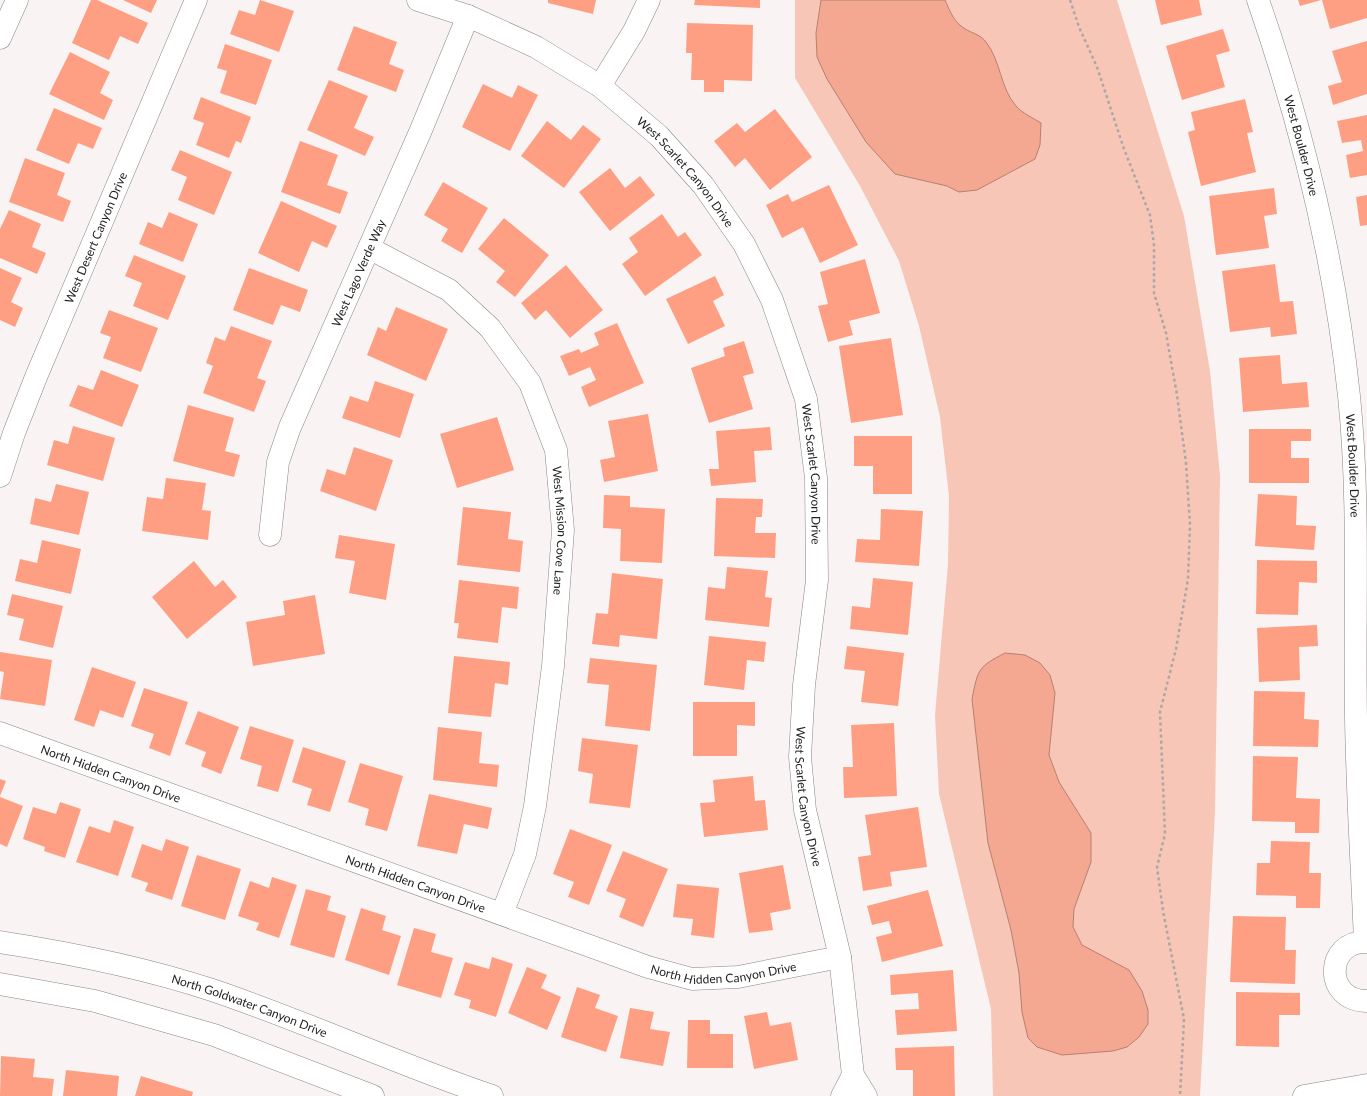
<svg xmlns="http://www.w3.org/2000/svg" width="1367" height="1096" font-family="Lato,sans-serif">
<rect width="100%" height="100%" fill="#f9f4f3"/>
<!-- green -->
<path fill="#f8c6b7" d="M795 0H1117L1184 216 1210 371 1220 476 1215 812 1200 1096H993L991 1009 939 794 935 715 948 564 949 496 940 417 919 326 899 261 860 186 795 78Z"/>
<!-- water -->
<path fill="#f5a891" stroke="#b68070" d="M821 0H945C949 9 953 20 961 26 969 33 979 33 986 42 1001 61 1000 88 1016 106 1022 113 1033 118 1041 123L1040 145 1035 159 977 190 959 192 947 186 895 174 866 142 827 79 817 57 816 33Z
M1005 653 1025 655 1040 663 1050 675 1055 693 1049 755 1059 782 1091 833V862L1074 909 1073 927 1082 945 1129 970 1142 991 1148 1010V1024L1139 1037 1127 1047 1113 1051 1062 1055 1037 1047 1028 1038 1022 1012 1019 973 1011 930 988 843 972 699C978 669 978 667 1005 653Z"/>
<!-- building -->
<path fill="#fe9f83" d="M91 0H97L148 23 138 44 120 36 109 60 72 43Z
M123 0H157L151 13Z
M260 0 294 11 279 52 230 34 239 10 255 15Z
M548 0H596L593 14 548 3Z
M695 0H760V8L694 5Z
M1155 0H1199L1202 15 1161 25Z
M1298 0H1321L1300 6Z
M1322 0H1367V18L1330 29Z
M687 23 753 25 752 81 724 80V92H704V80H691L692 53H686Z
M354 26 397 42 389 64 404 70 396 92 337 70Z
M1223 29 1230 51 1216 55 1225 87 1182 100 1166 46Z
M1367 41V94L1333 105 1328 86 1342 82 1332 51Z
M225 44 272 60 256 105 220 93 227 71 217 68Z
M70 52 110 72 100 93 113 100 104 120 49 94Z
M329 80 368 96 354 128 374 137 365 156 307 130Z
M483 84 512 98 518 85 538 95 510 151 462 127Z
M201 97 251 117 241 143 236 141 229 158 196 145 204 123 193 119Z
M1245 99 1253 132 1247 133 1256 172 1201 186 1188 132 1195 130 1191 112Z
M54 108 102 128 93 149 78 143 69 164 36 150Z
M775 109 812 157 770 190 745 158 735 167 714 141 737 123 745 132Z
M1367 115V175L1350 178 1346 155 1363 151 1361 140 1342 143 1337 121Z
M547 121 571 140 583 125 601 139 564 188 521 156Z
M300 141 338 155 327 185 348 192 340 214 281 192Z
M180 150 232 172 214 215 178 200 187 177 171 170Z
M25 158 65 173 57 195 71 201 63 222 9 202Z
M610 168 625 188 640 176 655 195 610 231 579 192Z
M443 182 488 208 462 253 441 241 448 229 424 215Z
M829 185 858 245 820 263 803 227 782 238 766 205 788 194 792 202Z
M1274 188 1277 214 1264 216 1269 248 1216 255 1209 196Z
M1367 195V225L1360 226 1356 197Z
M281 201 337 226 327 248 312 241 299 272 258 253Z
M9 210 41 224 32 247 46 253 37 274 0 258V229Z
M169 212 198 224 183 262 139 244 148 222 162 228Z
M662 214 678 237 685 232 702 255 645 296 622 264 638 252 629 238Z
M504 218 549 255 515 297 496 282 505 271 478 249Z
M134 255 186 276 168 320 133 306 142 283 125 276Z
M865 259 880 313 849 321 853 335 828 342 818 306 828 304 820 272Z
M1275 264 1280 302 1293 301 1297 334 1271 337 1270 327 1230 332 1222 271Z
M566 265 603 310 570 338 546 310 535 320 521 303Z
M0 268 22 278 11 302 23 308 15 327 0 320Z
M249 268 308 290 300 312 281 305 273 325 233 310Z
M715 276 724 295 713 301 725 326 688 344 666 299Z
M396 307 448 329 426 381 367 355 378 327 386 331Z
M109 310 158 328 141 372 103 358 111 337 100 333Z
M617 323 644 383 589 407 581 387 596 380 590 367 569 376 560 356 579 349 581 353 599 345 594 333Z
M231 326 272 341 257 378 266 381 254 412 203 393 213 366 206 363 215 337 225 341Z
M891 338 903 415 851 423 839 346Z
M744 341 754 373 743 376 753 409 709 423 691 368 725 356 723 348Z
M1280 355 1282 384 1307 382 1309 407 1243 412 1239 358Z
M101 370 139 385 122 427 69 406 78 385 93 390Z
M375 381 414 394 400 438 342 418 350 396 368 402Z
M188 405 234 418 225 451 240 455 234 477 173 461Z
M648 414 658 471 604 482 600 460 615 457 608 421Z
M497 417 514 470 457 488 440 434Z
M73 426 115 438 103 481 47 465 54 440 68 444Z
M770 427 772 450 754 451 756 482 711 486 709 469H719L716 431Z
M1249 429H1311V441H1291V458H1309V483H1249Z
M854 436H912V494H873V466H854Z
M354 447 393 460 376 511 320 491 327 469 345 475Z
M166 478 206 483 202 510 211 511 208 540 142 531 147 497 163 499Z
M56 484 89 492 79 535 30 524 35 498 51 502Z
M1258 494 1297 496 1296 525 1316 526 1314 550 1255 546Z
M604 495 630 496V507L665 509 662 563 620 561 621 529 603 528Z
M716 498 763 499 762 517H756L755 533H776L775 558 714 556Z
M463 507 511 512 508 539 523 541 520 572 457 565Z
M881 509 923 511 919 566 855 562 857 539 880 540Z
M339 535 395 544 386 600 349 593 355 561 335 558Z
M42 540 81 549 71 594 15 581 20 559 37 563Z
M1257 560 1317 561V583L1299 582 1298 615 1256 614Z
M194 561 215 587 223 580 237 597 187 639 152 597Z
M727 567 768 571 765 597 772 598 769 627 705 620 708 587 725 589Z
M612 573 663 579 657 639 620 635 619 647 592 644 596 613 608 614Z
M873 578 913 582 908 635 850 629 852 606 870 608Z
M459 580 519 587 517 609 502 607 498 643 457 638 459 623H454Z
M12 594 63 606 53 648 19 640 24 619 7 615Z
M315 595 325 654 253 666 246 622 285 615 283 601Z
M1317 625 1318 646 1299 647 1300 680 1259 682 1257 628Z
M709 636 766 642 764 662 747 660 744 690 704 685Z
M847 646 904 653 898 706 861 702 865 671 844 669Z
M0 652 52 660 45 706 0 699 4 672 0 671Z
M454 656 510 662 508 685 495 683 491 717 448 713Z
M590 658 657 665 650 731 605 726 609 685 587 683Z
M92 667 136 682 123 718 100 710 94 727 74 720Z
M144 688 188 702 170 756 149 748 154 734 131 726Z
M1254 691 1305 692 1304 719 1319 720 1318 747 1253 746Z
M693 702H755V726L737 725V756H693Z
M198 711 239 727 221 774 201 766 206 752 185 744Z
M894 723 897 796 844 798 843 767H853L851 725Z
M250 726 294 740 278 792 257 786 262 766 240 759Z
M438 727 482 732 479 763 499 765 497 787 433 780Z
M582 738 638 745 630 808 589 803 593 774 578 771Z
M303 747 346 761 330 812 307 805 312 789 292 782Z
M1253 756 1298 757 1296 798 1320 799 1319 833H1295V822L1252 821Z
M360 763 403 776 387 831 365 825 369 809 348 802Z
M753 776 755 801 765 800 768 830 704 837 700 803 715 802 713 780Z
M0 779 6 781 0 796Z
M429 794 492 808 488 829 464 824 457 854 417 846Z
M0 797 23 806 7 847 0 844Z
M60 802 81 809 65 858 44 851 45 847 23 839 33 807 56 814Z
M918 807 927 867 890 872 892 886 863 891 858 857 871 855 865 815Z
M114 820 134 827 118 876 76 862 89 826 110 833Z
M570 829 612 845 589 905 568 897 574 882 553 874Z
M166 839 189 847 172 900 145 891 148 883 131 877 142 844 162 851Z
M1271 841 1310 842 1309 873H1321L1320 908H1296V896L1256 895 1257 863H1270Z
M623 851 668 869 643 927 619 917 626 899 606 891Z
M197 855 241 869 225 920 181 906Z
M783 865 791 909 770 913 773 930 749 933 739 873Z
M272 877 297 885 279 938 256 930 259 923 238 916 250 881 269 888Z
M677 884 719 888 714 938 691 935 693 919 673 917Z
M306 889 331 896 327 910 346 916 334 958 290 945Z
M928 890 943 946 882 962 876 937 892 933 889 921 872 925 867 906Z
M361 908 386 916 382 930 401 936 389 975 345 960Z
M1233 916 1286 917 1285 950H1296L1295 984 1230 982Z
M414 928 436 934 431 952 453 958 441 998 397 985Z
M492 957 513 964 496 1017 469 1008 471 1000 454 995 465 962 489 969Z
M527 967 547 975 541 988 561 997 547 1030 508 1013Z
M953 970 957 1031 897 1035 895 1010 919 1009 918 993 891 995 890 975Z
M577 987 600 995 595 1008 618 1016 606 1052 561 1037Z
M1236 992 1300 993V1015H1279V1047L1236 1046Z
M630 1008 654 1012 650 1029 670 1032 663 1066 620 1058Z
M767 1012 770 1026 791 1022 798 1060 754 1069 744 1016Z
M688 1020H710V1034H733V1068H687Z
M954 1046 955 1096H913V1070H896L895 1048Z
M1 1056 35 1059 33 1077 54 1079 52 1096H0Z
M66 1070 119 1076 117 1096H63Z
M141 1076 193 1092 192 1096H135Z"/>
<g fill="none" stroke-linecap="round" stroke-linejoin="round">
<!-- minor casing -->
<g stroke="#8a8584" stroke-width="23">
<g id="minor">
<path id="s1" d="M418 0 468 16 536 47 600 86 659 136 703 185 744 244 772 300 806 399 816 478 817 580 804 685 800 757 805 810 840 957 853 1075 866 1096"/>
<path id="s2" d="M1258 0C1302 127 1335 262 1349 396 1360 502 1354 610 1356 717 1357 791 1362 866 1365 941"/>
<path d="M0 38 17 0"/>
<path d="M600 86 634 31 649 0"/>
<path id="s3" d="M369 248 449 290 490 328 530 383 556 450 563 530 553 666 535 806 525 854 502 914"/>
<path id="s4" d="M0 476 14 433 36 377 196 0"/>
<path id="s5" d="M270 535 278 462 290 427 421 130 468 16"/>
<path id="s6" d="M0 733 648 967 692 979 738 977 840 957"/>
<path id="s7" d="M0 942C71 953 143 967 212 990 307 1022 397 1064 492 1096"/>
<path d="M1367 942C1325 940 1323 1001 1367 1001"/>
<path d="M0 984 95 1001 214 1035 373 1096"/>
<path d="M842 1096 853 1075"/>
<path d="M1304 1096 1367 1085"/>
</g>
</g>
<!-- path -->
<path stroke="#aba7a7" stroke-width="2.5" stroke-dasharray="3 3" stroke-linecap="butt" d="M1070 0 1079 27 1097 67 1124 149 1150 215 1154 245V293L1166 333 1177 395 1186 463 1190 525 1188 579 1176 649 1160 712 1165 834 1157 867 1163 911 1184 1019 1180 1096"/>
<!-- minor -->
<use href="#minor" stroke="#fff" stroke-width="22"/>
</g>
<g text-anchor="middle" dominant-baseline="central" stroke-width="3" stroke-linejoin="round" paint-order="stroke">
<!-- street labels -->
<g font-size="12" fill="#242222" stroke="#fff">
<text stroke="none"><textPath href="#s2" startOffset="152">West Boulder Drive</textPath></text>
<text stroke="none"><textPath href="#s1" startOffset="324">West Scarlet Canyon Drive</textPath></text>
<text stroke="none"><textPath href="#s4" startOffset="257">West Desert Canyon Drive</textPath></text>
<text stroke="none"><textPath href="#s5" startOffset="279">West Lago Verde Way</textPath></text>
<text stroke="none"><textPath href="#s2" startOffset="477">West Boulder Drive</textPath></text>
<text stroke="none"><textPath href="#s1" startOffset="660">West Scarlet Canyon Drive</textPath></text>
<text stroke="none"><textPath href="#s3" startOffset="367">West Mission Cove Lane</textPath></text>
<text stroke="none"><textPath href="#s6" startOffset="118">North Hidden Canyon Drive</textPath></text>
<text stroke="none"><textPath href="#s1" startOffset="984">West Scarlet Canyon Drive</textPath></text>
<text stroke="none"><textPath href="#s6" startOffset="442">North Hidden Canyon Drive</textPath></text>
<text stroke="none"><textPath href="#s6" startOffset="766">North Hidden Canyon Drive</textPath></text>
<text stroke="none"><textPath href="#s7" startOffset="258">North Goldwater Canyon Drive</textPath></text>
</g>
</g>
</svg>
